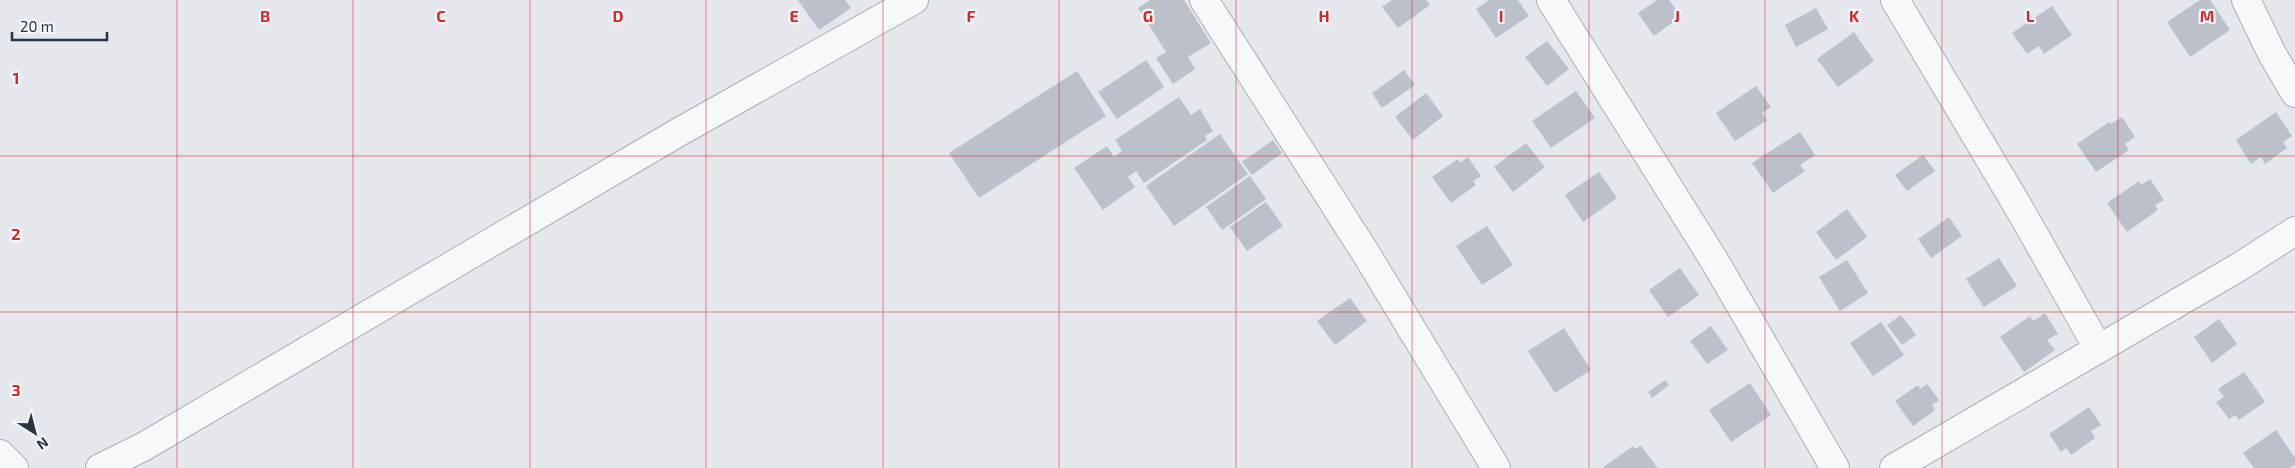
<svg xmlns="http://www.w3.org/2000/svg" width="2295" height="468" font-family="'Exo 2',sans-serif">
<rect width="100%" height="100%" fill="#e4e7ec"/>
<!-- building -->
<path fill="#bbc0ca" d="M798 0H845L851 8 819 30Z
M1150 0H1184L1211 43 1188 57 1195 69 1173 84 1156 58 1166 52 1138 8Z
M1392 0H1426L1430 5 1398 28 1382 7Z
M1489 0H1518L1529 16 1496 38 1476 9Z
M1657 0H1669L1681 16 1654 36 1638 13Z
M2200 0H2210L2230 30 2190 57 2167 22Z
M2052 6 2072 35 2044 54 2039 46 2027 54 2012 33Z
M1816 8 1828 29 1796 47 1785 25Z
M1854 32 1874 61 1838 87 1817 59Z
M1547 41 1569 69 1547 86 1525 57Z
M1146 60 1164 87 1117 119 1098 92Z
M1404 70 1415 85 1382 108 1372 93Z
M1077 71 1106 116 979 198 949 153Z
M1756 86 1771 107 1762 113 1767 120 1735 141 1716 113Z
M1576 91 1595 118 1551 148 1532 121Z
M1426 93 1443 116 1413 140 1395 117Z
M1179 97 1191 115 1200 109 1213 131 1205 136 1207 140 1144 183 1136 171 1128 177 1135 187 1103 210 1074 168 1107 146 1114 157 1122 151 1115 140Z
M2276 112 2292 136 2283 142 2287 148 2265 164 2261 157 2251 164 2236 140Z
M2122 117 2135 137 2125 144 2129 150 2096 172 2077 144 2109 122 2111 124Z
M1800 132 1815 155 1800 165 1805 171 1773 193 1752 163Z
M1220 134 1248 174 1174 226 1146 186Z
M1273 140 1282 153 1252 175 1242 162Z
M1526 143 1545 167 1513 192 1494 167Z
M1923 155 1935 171 1907 191 1895 175Z
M1468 157 1481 176 1473 181 1476 185 1451 203 1432 177 1458 159 1460 163Z
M1599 172 1617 198 1583 222 1565 195Z
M1250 176 1266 199 1222 230 1206 207Z
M2150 179 2164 200 2155 205 2158 210 2127 232 2107 203 2139 181 2141 185Z
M1266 202 1283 226 1247 251 1230 227Z
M1847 209 1867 237 1836 260 1816 232Z
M1949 217 1962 236 1931 258 1918 239Z
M1487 226 1513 265 1482 285 1456 246Z
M1999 258 2017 286 1984 307 1966 279Z
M1847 260 1868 293 1840 311 1819 277Z
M1680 268 1699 295 1668 317 1649 290Z
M1350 298 1367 321 1335 345 1317 321Z
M2045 313 2058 334 2047 340 2055 350 2024 372 2000 337 2030 316 2033 321Z
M1901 315 1916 335 1902 345 1887 325Z
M2219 319 2237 344 2212 363 2194 337Z
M1881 322 1904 355 1873 376 1850 343Z
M1711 326 1728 350 1707 364 1690 341Z
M1564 328 1591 370 1555 393 1528 351Z
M2244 372 2265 402 2239 420 2235 415 2229 419 2216 402 2224 397 2218 389Z
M1665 380 1669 385 1652 398 1648 392Z
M1750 383 1771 415 1731 442 1709 410Z
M1927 384 1939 400 1932 405 1935 410 1913 426 1895 401 1918 385 1920 389Z
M2089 407 2101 425 2091 431 2095 438 2071 455 2066 448 2061 452 2049 434Z
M2276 430 2295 458V465L2290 468H2254L2243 453Z
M1633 446 1635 449 1641 446 1658 468H1602Z"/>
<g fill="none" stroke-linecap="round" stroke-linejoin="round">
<!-- minor casing -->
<g stroke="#a9aeb7" stroke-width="30">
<path id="minor" d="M1204 0 1365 252 1496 468
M1551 0 1714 260 1835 468
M1895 0 2019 208 2098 348
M2246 0 2271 52 2295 93
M0 454 14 468
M100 468 143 447 679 132 914 0
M1894 468 2239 267 2295 231"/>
</g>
<!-- minor -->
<use href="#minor" stroke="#f7f8fa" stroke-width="28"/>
</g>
<!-- grid -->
<path fill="none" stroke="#d62828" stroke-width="1" stroke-opacity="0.55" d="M177 0V468M353 0V468M530 0V468M706 0V468M883 0V468M1059 0V468M1236 0V468M1412 0V468M1589 0V468M1765 0V468M1942 0V468M2118 0V468M0 156H2295M0 312H2295"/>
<g font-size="16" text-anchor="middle" font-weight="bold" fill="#d62828" stroke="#f4f6f9" stroke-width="4.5" stroke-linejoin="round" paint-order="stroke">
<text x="265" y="22">B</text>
<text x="441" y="22">C</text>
<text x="618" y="22">D</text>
<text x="794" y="22">E</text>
<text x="971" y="22">F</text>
<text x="1148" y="22">G</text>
<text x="1324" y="22">H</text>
<text x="1501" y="22">I</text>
<text x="1677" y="22">J</text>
<text x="1854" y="22">K</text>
<text x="2030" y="22">L</text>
<text x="2207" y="22">M</text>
<text x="16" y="84">1</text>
<text x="16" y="240">2</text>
<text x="16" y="396">3</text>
</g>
<!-- north arrow -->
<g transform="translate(35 433) rotate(144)" stroke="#f4f6f9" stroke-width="4" paint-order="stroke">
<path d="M0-4L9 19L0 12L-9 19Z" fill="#2b3445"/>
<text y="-8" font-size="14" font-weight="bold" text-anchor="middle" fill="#2b3445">N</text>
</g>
<!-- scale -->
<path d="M12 32v8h95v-8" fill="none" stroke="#2b3445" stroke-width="2.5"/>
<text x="20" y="32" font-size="15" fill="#2b3445" stroke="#f4f6f9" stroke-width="4" paint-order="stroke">20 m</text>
</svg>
